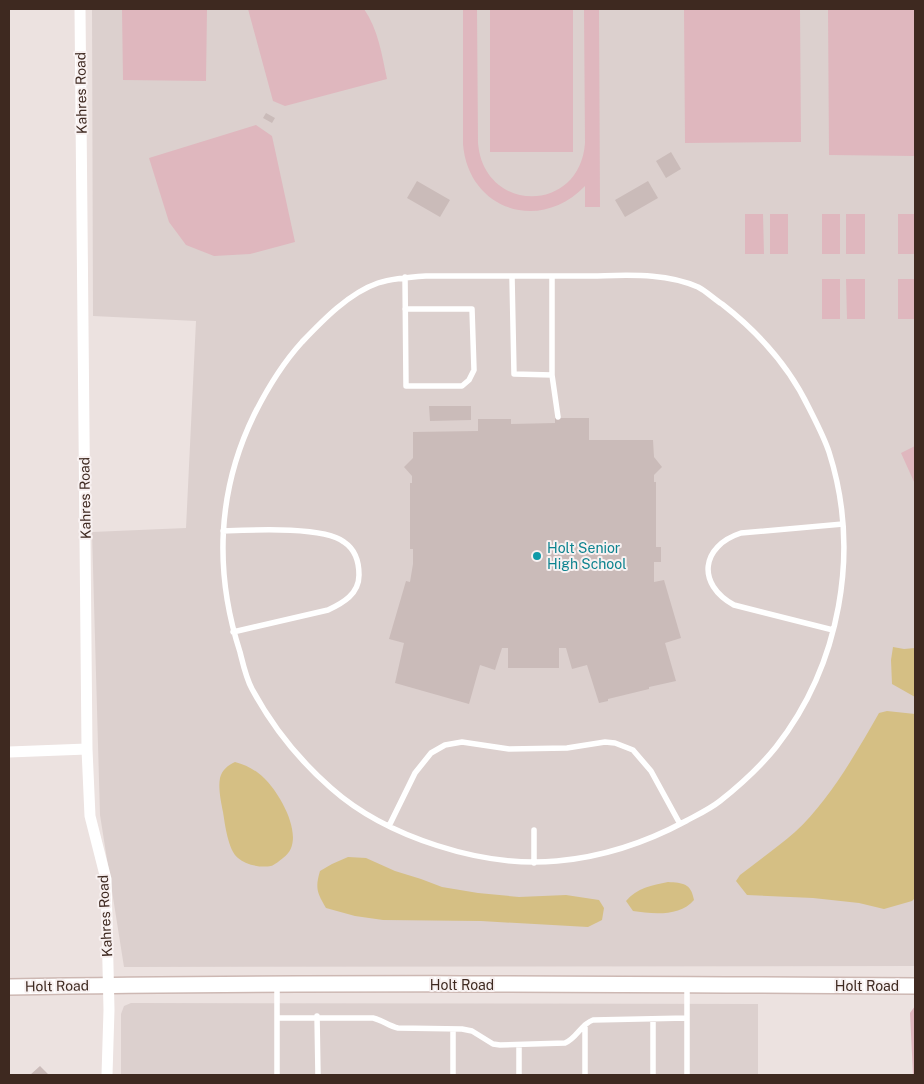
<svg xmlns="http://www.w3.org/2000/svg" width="924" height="1084" font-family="'Public Sans',sans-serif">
<rect width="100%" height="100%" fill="#ece2e0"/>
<!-- built -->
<path fill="#dcd0ce" d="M92 9H915V966L124 967 100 815 92 532 186 528 196 321 93 316Z
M131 1003 758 1004V1075H121V1014L124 1006Z"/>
<!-- green -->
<path fill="#dfb7be" d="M122 9H207L206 81 123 80Z
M248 9H364C378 29 382 55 387 79L285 106 273 101Z
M463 9H477L478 143C484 214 580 214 585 143L584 9H599L600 207H585V186C539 234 468 209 463 144Z
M490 9H573V152H490Z
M684 9H800L801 142 685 143Z
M828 9H915V156L829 155Z
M256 125 272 136 295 242 250 254 214 256 186 245 169 222 149 158Z
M745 214H763L764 254H745Z
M770 214H788V254H770Z
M822 214H840V254H822Z
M846 214H865V254H846Z
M898 214H915V254H898Z
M822 279H840V319H822Z
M846 279H865V319H847Z
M898 279H915V319H898Z
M915 446V484L901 453Z
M915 1006V1075H913L910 1013Z"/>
<!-- water -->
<path fill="#d5bf84" d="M893 647 904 649 915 648V697L892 684 891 660Z
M887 711 915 714V898L912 901 884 909 859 903 813 898 747 895 736 881 740 875C758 861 778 847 795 832 829 801 856 753 879 713Z
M235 762C246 765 256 770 264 778 280 793 308 841 283 858 280 860 275 865 271 866 261 868 246 865 238 858 228 850 225 824 223 812 221 802 218 788 220 778 222 770 228 765 235 762Z
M348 857 366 858 395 871 421 879 442 887 478 893 519 897 566 895 599 900 604 908 602 920 588 927 481 921 383 920 355 916 326 908C317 893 315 888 320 871L332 864Z
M668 882C683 883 691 883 694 900 680 917 652 914 633 911L626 901C637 888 652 885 668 882Z"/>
<!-- building -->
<path fill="#cabbb9" d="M266 113 275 118 272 123 263 118Z
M671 152 681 169 666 178 656 161Z
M417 181 450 200 440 217 407 198Z
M648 181 658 198 625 217 615 200Z
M429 406H471V420L430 421Z
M555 418H589V440H653L654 457 662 467 654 475V482H656V547H661V562H654V582L664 580 681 638 665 643 676 681 649 687V689L608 699V701L599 703 587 665 572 669 566 648H559V668H508V648H502L495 670 480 665 469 704 395 683 404 643 389 639 406 581 410 582 413 564V549H410V483H412V476L404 467 413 458V432L478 431V419H511V424L555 423Z
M40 1066 49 1075H30Z"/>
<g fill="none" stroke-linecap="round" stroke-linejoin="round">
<!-- secondary casing -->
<g stroke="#cdb8b3" stroke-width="18">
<path id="secondary" d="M9 987C311 982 613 984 915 986"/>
</g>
<!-- lane -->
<path stroke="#fff" stroke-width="5.5" d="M426 276C478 276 530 276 582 276 621 276 662 271 698 287 706 291 714 299 722 304 758 332 789 366 809 408 816 422 824 437 829 452 861 552 840 665 776 747 760 767 739 786 720 801 710 809 697 815 686 821 645 843 603 857 557 861 483 868 386 837 331 788 299 760 272 726 252 689 246 678 243 664 240 652 214 572 217 491 254 415 267 389 282 364 302 342 323 320 349 293 378 283 394 278 410 277 426 276Z
M552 276V375L558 417
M512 277 514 374 552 375
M405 309H472L474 370 469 380 462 386H406L405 277
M223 531C250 530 324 526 344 542 356 550 359 562 359 575 359 594 343 603 328 610L233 632
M833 630 734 605C696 584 701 546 741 533L843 524
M389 826 415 773 431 753 445 745 462 742 509 749 567 748 605 742 615 743 633 750 651 771 680 824
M534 830V863
M277 985V1075
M687 985V1075
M317 1016 318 1075
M277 1018H373C382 1020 389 1026 398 1028L462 1029 472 1031 493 1044 500 1045 565 1043C577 1038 581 1024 593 1020L687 1018
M653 1019V1075
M585 1025V1075
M453 1029V1075
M519 1045V1075"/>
<!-- street -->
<path stroke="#fff" stroke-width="11" d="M80 9 87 749 90 816 106 879 109 1010 107 1075
M9 752 87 749"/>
<!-- secondary -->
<use href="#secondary" stroke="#fff" stroke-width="15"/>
</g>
<!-- markers -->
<circle fill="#0f9aa8" stroke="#f8f1f1" stroke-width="2" cx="537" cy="556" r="5"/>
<g text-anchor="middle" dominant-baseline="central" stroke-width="4" stroke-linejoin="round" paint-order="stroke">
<!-- street labels -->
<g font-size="14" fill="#3e2920" stroke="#f8f1f1">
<text transform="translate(81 93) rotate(-91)">Kahres Road</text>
<text transform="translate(85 498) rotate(-91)">Kahres Road</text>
<text transform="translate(105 916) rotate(-93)">Kahres Road</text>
<text x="462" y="985">Holt Road</text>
<text transform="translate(57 986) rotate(-1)">Holt Road</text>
<text x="867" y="986">Holt Road</text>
</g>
<!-- culture labels -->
<g font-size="14" fill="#0d838f" stroke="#f8f1f1" text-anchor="start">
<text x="547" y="548">Holt Senior<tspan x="547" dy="16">High School</tspan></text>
</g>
</g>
<!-- border -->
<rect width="924" height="1084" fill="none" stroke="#3e2920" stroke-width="20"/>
</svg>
